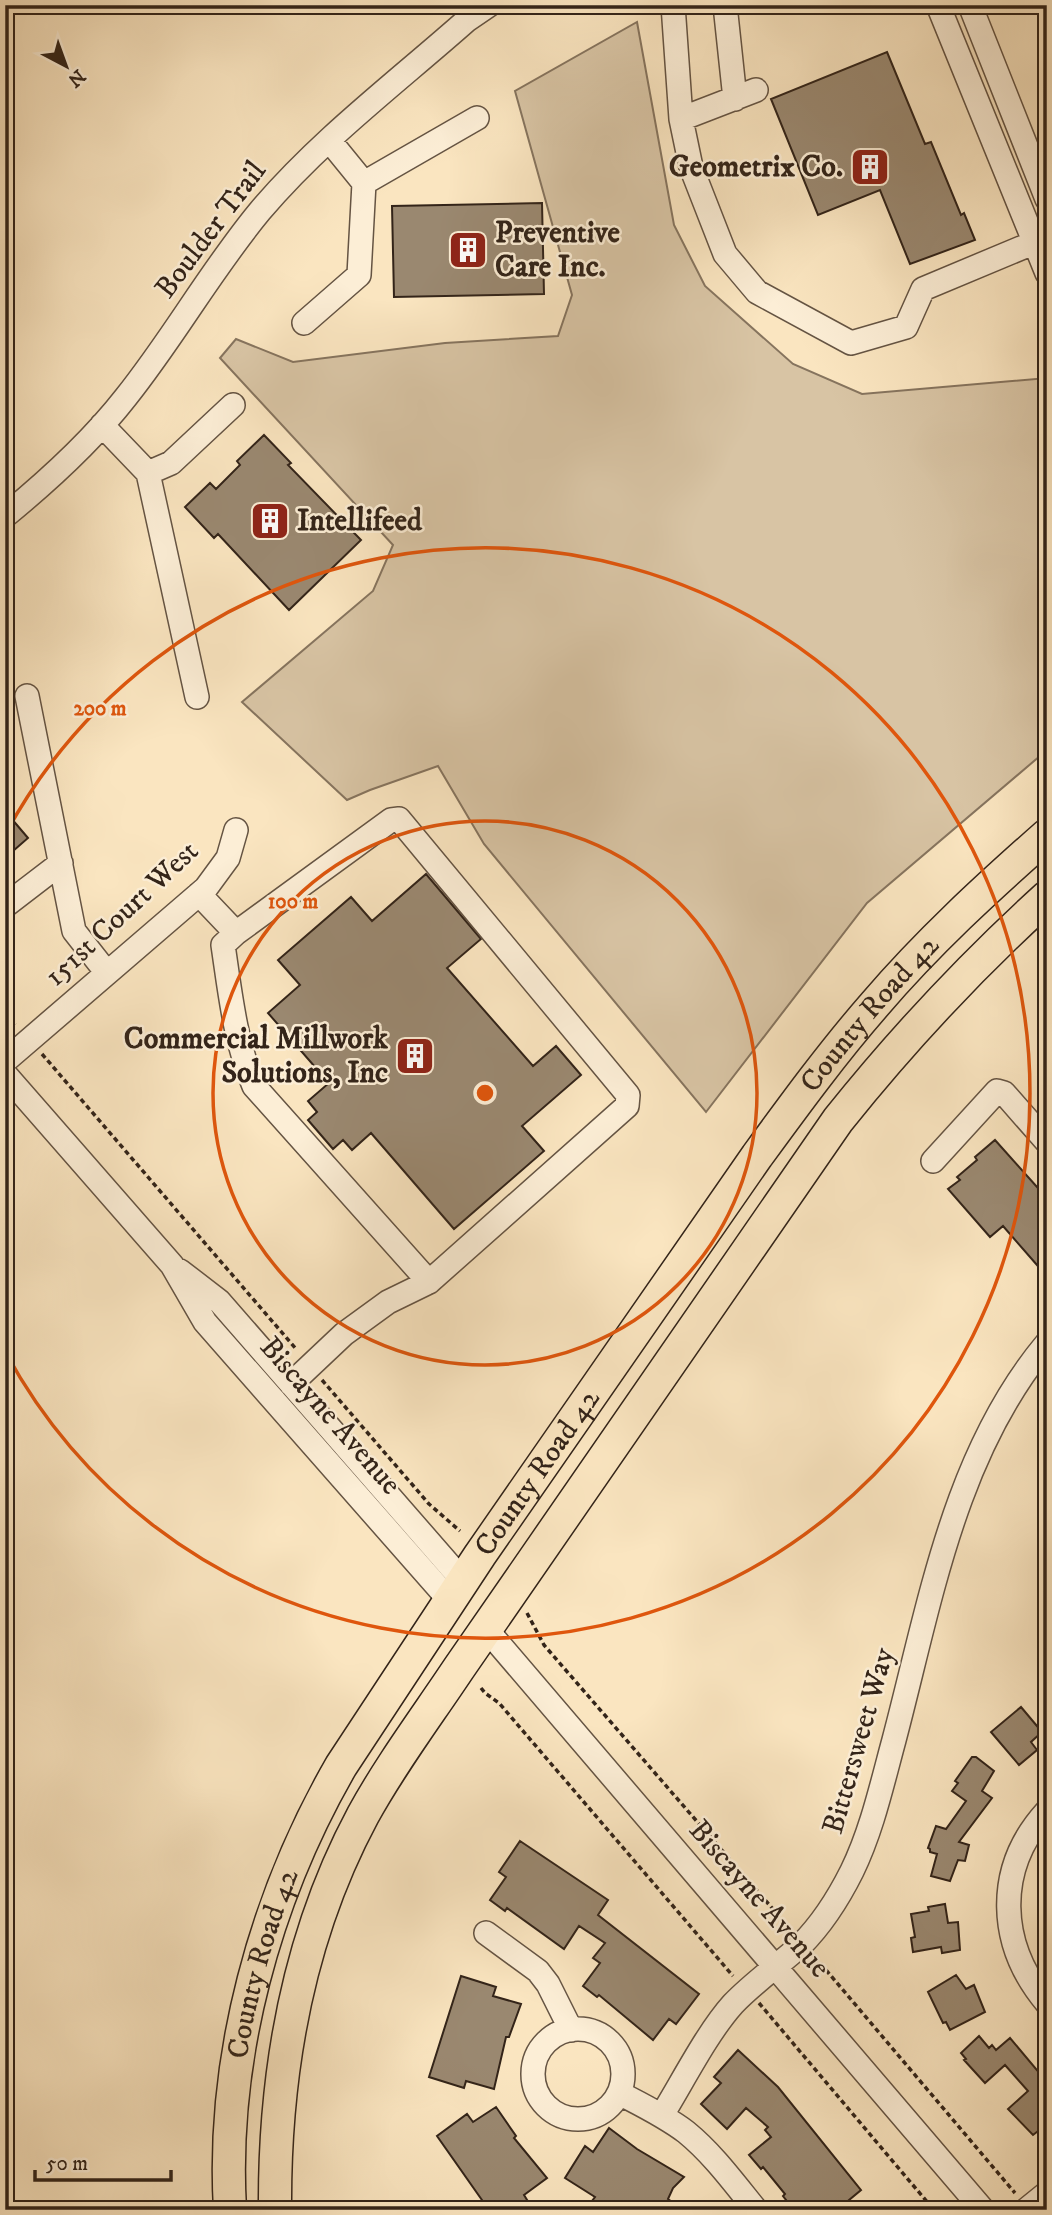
<svg xmlns="http://www.w3.org/2000/svg" width="1052" height="2215" font-family="'IM FELL DW Pica',serif">
<rect width="100%" height="100%" fill="#fae5c0"/>
<filter id="stains"><feTurbulence type="fractalNoise" baseFrequency=".00286" numOctaves="4"/><feColorMatrix values="0 0 0 0 .2 0 0 0 0 .09 0 0 0 0 .02 0 0 0 .5 -.17"/></filter>
<radialGradient id="worn" r=".72"><stop offset=".6" stop-color="#630" stop-opacity="0"/><stop offset="1" stop-color="#630" stop-opacity=".3"/></radialGradient>
<!-- green -->
<path fill="#d8c4a4" stroke="#86745e" stroke-width="2" d="M637 22 674 225 705 286 793 364 862 394 1047 378V750L867 903 706 1112 484 844 438 766 370 790 347 800 242 702 373 591 393 545 220 358 236 339 293 362 445 343 558 336 572 295 515 91Z"/>
<!-- building -->
<path fill="#9a8870" stroke="#332419" stroke-width="2" d="M887 52 925 144 931 142 961 215 964 213 975 240 910 264 880 190 818 215 771 99Z
M542 203 544 294 394 297 392 206Z
M264 435 291 463 288 465 361 540 289 610 218 534 214 538 185 507 210 483 216 489 240 465 237 461Z
M5 811 28 838 5 858Z
M426 874 481 939 447 968 533 1066 556 1046 581 1075 522 1126 544 1151 454 1229 371 1133 352 1150 343 1140 333 1149 308 1120 317 1112 308 1101 329 1083 268 1013 300 985 278 960 351 897 372 921Z
M995 1140 1037 1187 1039 1185 1047 1193V1257L1037 1265 1003 1226 990 1237 948 1189 960 1180 957 1177 977 1160 975 1157Z
M1021 1707 1042 1732 1031 1742 1037 1750 1019 1765 991 1732Z
M972 1757H976L994 1771 982 1791 992 1798 959 1842 969 1845 965 1861 958 1860 950 1881 931 1876 937 1854 930 1852V1849L928 1848 936 1826 946 1829 966 1801 952 1791 958 1783 955 1781Z
M520 1841 608 1900 598 1915 699 1994 676 2024 669 2019 653 2040 599 1995 597 1997 583 1986 600 1963 593 1958 605 1943 579 1926 564 1949 507 1908 505 1911 490 1900 506 1877 499 1872Z
M945 1904 948 1923 958 1922 960 1950 942 1953 941 1947 913 1952 911 1938 915 1937 911 1914 929 1911 928 1907Z
M956 1975 966 1989 974 1985 985 2012 950 2030 946 2022 943 2023 928 1992Z
M461 1976 496 1987 493 1996 521 2004 509 2037H506L494 2089 466 2081 464 2088 429 2077Z
M979 2036 989 2048 992 2045 996 2050 1010 2038 1047 2082V2124L1033 2135 1008 2109 1028 2091 1005 2065 985 2083 964 2060 966 2059 961 2053Z
M738 2050 778 2087 861 2190 837 2210H794L783 2196 785 2194 763 2167 761 2169 749 2155 771 2137 765 2130 768 2127 746 2108 727 2129 701 2104 721 2083 714 2077Z
M496 2107 516 2136 514 2138 547 2178 524 2195 529 2203 520 2210H489L437 2136 467 2114 473 2122Z
M609 2128 637 2149 684 2177 673 2188 668 2199 683 2210H606L592 2201 595 2197 565 2178 585 2146 593 2152Z"/>
<g fill="none" stroke-linecap="round" stroke-linejoin="round">
<!-- minor casing -->
<g stroke="#655443" stroke-width="26">
<path id="minor" d="M673 5 681 119 691 167 725 254 757 292 851 343 906 327 923 289 1033 243
M725 5 735 99
M938 5 1047 273
M970 5 1047 199
M681 119 756 90
M364 183 477 118
M304 323 359 275 364 183 329 140
M102 425 148 473 197 697
M148 473 171 463 233 405
M5 516C49 480 91 442 126 397 174 337 211 270 260 211 320 140 397 82 467 20L489 5
M27 696 74 931 107 973
M199 894 236 933 223 945C230 992 235 1042 254 1086L429 1282 627 1106 628 1095 399 819 391 820 236 933
M5 906 61 863
M5 1061 206 888 228 858 236 830
M5 1074 172 1265 205 1322 451 1602
M933 1161 997 1091 1004 1093 1047 1142
M180 1271 219 1301 464 1582
M291 1384 344 1334 388 1302 429 1282
M487 1630 983 2210
M1047 1811C994 1869 998 1945 1047 2003
M486 1933 538 1971 548 1984 571 2030
M533 2074a45 45 0 1 1 90 0a45 45 0 1 1-90 0Z
M619 2093C642 2105 665 2116 686 2132 713 2154 734 2183 756 2210
M662 2115C683 2081 707 2033 733 2004 754 1982 779 1965 801 1945 822 1924 839 1897 852 1871 872 1830 882 1784 894 1740 930 1604 954 1454 1047 1343
M1026 2210 1047 2193"/>
</g>
<!-- highway casing -->
<g stroke="#332419" stroke-width="35">
<g id="highway">
<path id="s1" d="M230 2210C221 2057 265 1898 341 1766L480 1555 757 1156C795 1104 833 1052 875 1004 927 943 987 888 1047 835"/>
<path d="M275 2210C274 2073 298 1936 363 1815 391 1764 427 1716 459 1668L838 1120C902 1040 971 966 1047 897"/>
</g>
</g>
<!-- path -->
<path stroke="#332419" stroke-width="3.5" stroke-dasharray="5 3.5" stroke-linecap="butt" d="M5 1011 16 1024
M42 1054 297 1350
M322 1380 429 1504 460 1531
M527 1613 544 1645 785 1923
M481 1688 485 1693 499 1703 733 1976
M815 1957 1015 2193
M759 2003 934 2210"/>
<!-- minor -->
<use href="#minor" stroke="#fceed6" stroke-width="23"/>
<!-- highway -->
<use href="#highway" stroke="#fae5c0" stroke-width="32"/>
</g>
<!-- distance rings -->
<g fill="none" stroke="#df560d" stroke-width="3.5">
<circle cx="485" cy="1093" r="272"/>
<path d="M6 833A545 545 0 1 1 6 1353"/>
</g>
<!-- icons -->
<defs>
<g id="building-square" transform="scale(2.0125)"><rect x="-9" y="-9" width="18" height="18" rx="4" fill="#8f2418" stroke="#fceed6"/><path d="M-4-6H4V6H1V3H-1V6H-4ZM-2.5-4.3h1.7v1.8h-1.7ZM.8-4.3h1.7v1.8H.8ZM-2.5-1h1.7V.8h-1.7ZM.8-1h1.7V.8H.8Z" fill="#fff"/></g>
</defs>
<g fill-rule="evenodd">
<use href="#building-square" x="870" y="167"/>
<use href="#building-square" x="468" y="250"/>
<use href="#building-square" x="270" y="521"/>
<use href="#building-square" x="415" y="1056"/>
</g>
<g text-anchor="middle" dominant-baseline="central" stroke-width="5" stroke-linejoin="round" paint-order="stroke">
<!-- poi labels -->
<g font-size="30" font-weight="bold" fill="#332419" stroke="#fceed6" text-anchor="end">
<text x="843" y="167">Geometrix Co.</text>
<text x="495" y="233" text-anchor="start">Preventive<tspan x="495" dy="34">Care Inc.</tspan></text>
<text x="297" y="521" text-anchor="start">Intellifeed</text>
<text x="388" y="1039">Commercial Millwork<tspan x="388" dy="34">Solutions, Inc</tspan></text>
</g>
<!-- street labels -->
<g font-size="30" fill="#332419" stroke="#fceed6">
<text transform="translate(211 230) rotate(-53)">Boulder Trail</text>
<text transform="translate(122 914) rotate(-43)">151st Court West</text>
<text stroke="none"><textPath href="#s1" startOffset="1384">County Road 42</textPath></text>
<text transform="translate(330 1416) rotate(49)">Biscayne Avenue</text>
<text stroke="none"><textPath href="#s1" startOffset="817">County Road 42</textPath></text>
<text transform="translate(859 1741) rotate(-74)">Bittersweet Way</text>
<text transform="translate(759 1899) rotate(49)">Biscayne Avenue</text>
<text stroke="none"><textPath href="#s1" startOffset="250">County Road 42</textPath></text>
</g>
</g>
<circle cx="485" cy="1093" r="10" fill="#df560d" stroke="#fceed6" stroke-width="3.5"/>
<g font-size="21" text-anchor="middle" font-weight="bold" fill="#df560d" stroke="#fceed6" stroke-width="5" stroke-linejoin="round" paint-order="stroke">
<text x="100" y="715">200 m</text>
<text x="293" y="908">100 m</text>
</g>
<!-- margin -->
<rect width="1052" height="2215" fill="none" stroke="#fae5c0" stroke-width="28"/>
<rect x="7" y="7" width="1038" height="2201" fill="none" stroke="#332419" stroke-width="3.5"/>
<rect x="14" y="14" width="1024" height="2187" fill="none" stroke="#332419" stroke-width="2"/>
<!-- north arrow -->
<g transform="translate(66 66) rotate(139)" stroke="#fceed6" stroke-width="5" paint-order="stroke">
<path d="M0-5L12 26L0 18L-12 26Z" fill="#332419"/>
<text y="-10" font-size="19" font-weight="bold" text-anchor="middle" fill="#332419">N</text>
</g>
<!-- scale -->
<path d="M35 2170v10h136v-10" fill="none" stroke="#332419" stroke-width="3.5"/>
<text x="46" y="2170" font-size="21" fill="#332419" stroke="#fceed6" stroke-width="5" paint-order="stroke">50 m</text>
<rect width="100%" height="100%" filter="url(#stains)"/>
<rect width="100%" height="100%" fill="url(#worn)"/>
</svg>
